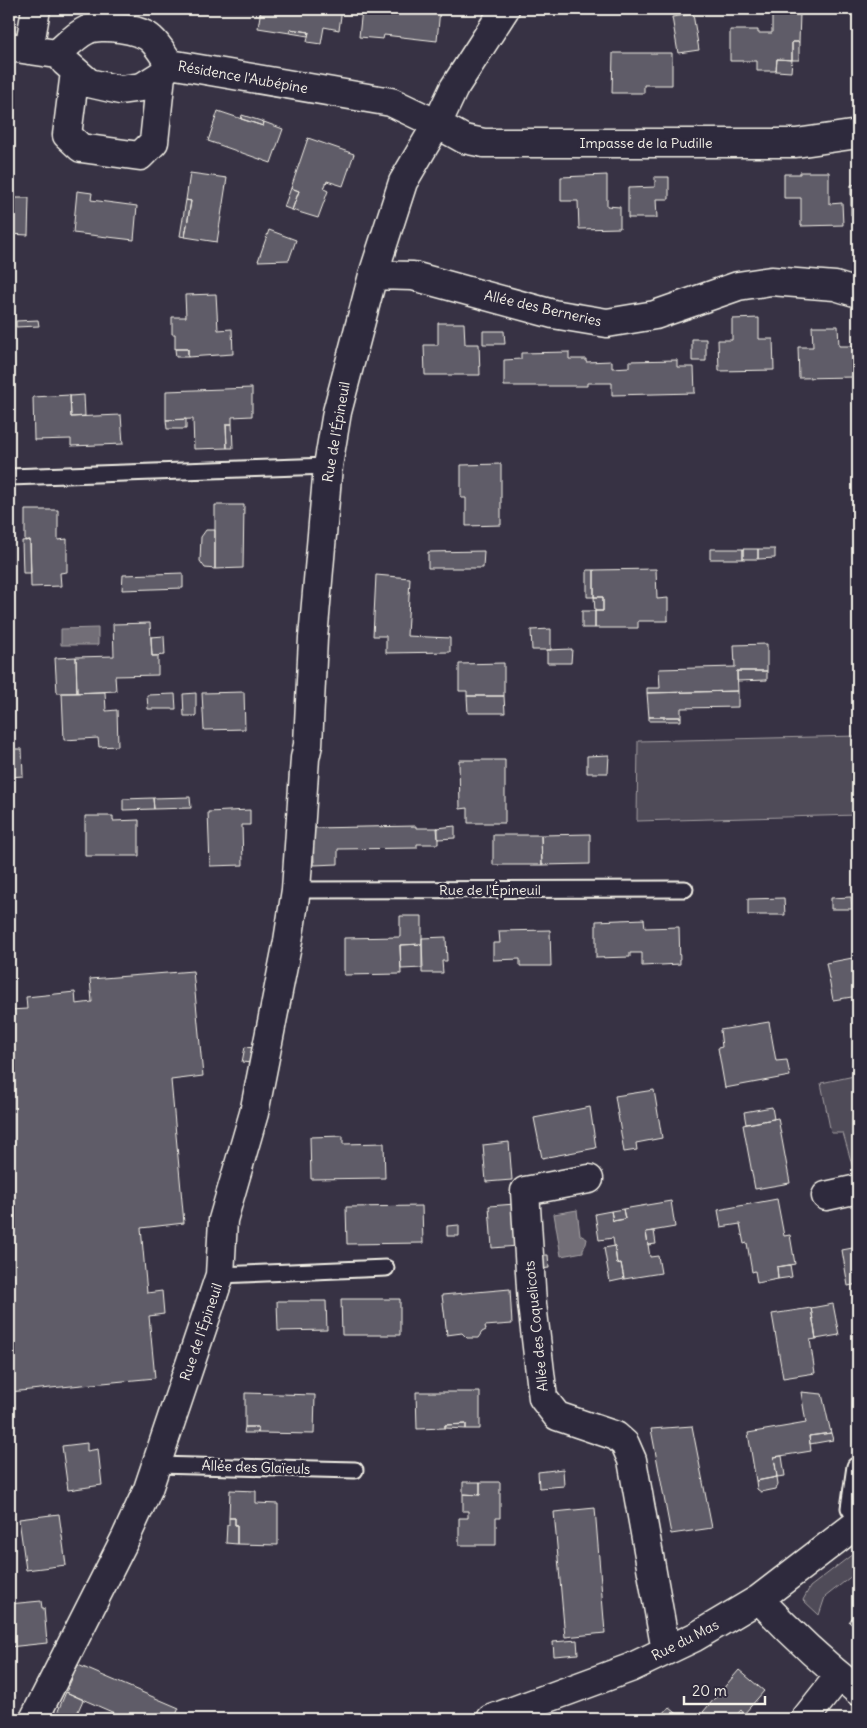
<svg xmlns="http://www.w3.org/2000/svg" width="867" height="1728" font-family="Delius,sans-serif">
<rect width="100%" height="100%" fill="#373244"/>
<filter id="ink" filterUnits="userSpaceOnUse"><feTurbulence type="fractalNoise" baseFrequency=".02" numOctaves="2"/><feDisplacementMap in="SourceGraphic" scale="10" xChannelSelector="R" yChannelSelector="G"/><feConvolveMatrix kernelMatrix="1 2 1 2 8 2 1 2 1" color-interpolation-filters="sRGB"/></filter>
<g filter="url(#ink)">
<!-- green -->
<path fill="#504b59" stroke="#a29ea0" d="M858 736V815L637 821 638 741Z
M854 1076 858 1096V1168H853L843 1133H831L821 1083Z
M858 1550V1571L825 1597 819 1615 803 1600 810 1587Z"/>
<!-- water -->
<path fill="#726e77" stroke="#a6a2a4" d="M98 628V645H61V629Z
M577 1210 580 1235 587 1239 586 1244 583 1249V1252L561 1256 554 1214Z"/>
<!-- building -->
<path fill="#5f5c67" stroke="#f4f1e8" d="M261 9H342L339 30 324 27 321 44 307 42 309 32 290 29V33L258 28Z
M362 9H440L437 41 384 35 383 39 359 37Z
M693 14 699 50 678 53 672 17Z
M772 14H800L799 42H792V60L777 59 776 71H757V61H730V30H758V33H772Z
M290 29 309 32 308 36 290 33Z
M792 42H799V60H792Z
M613 53H672V85H644V93H612Z
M777 59 792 60 791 72 776 71Z
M9 101H15L12 136H9Z
M218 111 263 126 264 122 283 129 271 163 208 141Z
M242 115 264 122 263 126 241 119Z
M308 138 354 154 343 186 327 181 324 189 328 191 318 218 292 210 299 191 291 188Z
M800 172H829V204L842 203 843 225 801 226V198H784V174H800Z
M190 173 227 178 217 242 185 237 191 201 186 200Z
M607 175V206L620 207V228L579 229 578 201H561V177Z
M655 177H669V199H656L657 218H628V188L655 187Z
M858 184V215H851V185Z
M291 188 299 191 292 210 284 207Z
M77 191 92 193 91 200 137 206 134 240 73 233Z
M14 198H29L28 235 9 234V202H14Z
M186 200 191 201 185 237 180 236Z
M269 230 296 240 289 260 258 261Z
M216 294 218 330 232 329 233 354 188 357V349H175V334H172V317H186L185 295Z
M759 318V339H773L774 370 719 371 718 340H732V319Z
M38 320 39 326 16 327V321Z
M438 323H464L465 344H479L480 375H425L424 345H438Z
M812 326H838L839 346H853L854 377 799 378 798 347H813Z
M483 331H504L505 344H483Z
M692 339H706V361H692Z
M175 349H188V357H176Z
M569 352V359H586V362L612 361V368L629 367V361L677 360V367H694L695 393 612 395V383H587V386H504V360L521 359V353Z
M252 388V416L232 417V424H226L227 448 194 449 193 419 166 420V391Z
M70 395 71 417 121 415 123 444 71 446V439L34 440 33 397Z
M84 395 85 416 71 417 70 396Z
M186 419V429H167L166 420Z
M226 424H232L233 448H227Z
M501 464V525L466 526V498H461V465Z
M215 505H244L243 568 215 569Z
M25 510H58V540L67 539V572L60 573 61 586 31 587 30 540 25 541Z
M206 530H215V569L205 568 200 561 201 537Z
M30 540 31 573H23L22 541Z
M710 549H743V559H710Z
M743 549H758V559H743Z
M758 549H775V558L758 559Z
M484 551 483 568H428V552Z
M656 569 657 599 668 598V621H638V628H595V611H603V597H594V570Z
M587 570H594V597H587Z
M183 573V588L122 590 123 575Z
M376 575 410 578 407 636 450 638V652L386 653V636H373Z
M594 597H603V611H595Z
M582 611H595V628H582Z
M150 623 152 656H158V675L115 676 116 691 77 693 76 657 114 656 113 624Z
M551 629V650H532L531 630Z
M164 636 165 655 152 656 151 637Z
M767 644V671H737L738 691 647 693V688H660L659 669 735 667 734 645Z
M572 649 571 663H547V650Z
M76 657 77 693H57L55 658Z
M504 663V696H467V691H459V664Z
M737 671H767V680L737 681Z
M738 691V707L681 708V717H649L647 693Z
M105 692 106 711 117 710 118 746 99 747 98 738 64 740 62 693Z
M244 692 245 729 204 730 202 693Z
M196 693V716H184L183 694Z
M175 694 176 709H148L147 695Z
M467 696H504L505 713H468Z
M649 717H681V721H649Z
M9 749H22L23 776 9 777Z
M609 755 608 773H587V756Z
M459 760H505V823H468V808L460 809Z
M190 797 191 808 154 809 153 798Z
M153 798 154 809 123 810V799Z
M250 810V825H242L243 865 210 866 208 812Z
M85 816H113V821L139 820V856H85Z
M416 826V828H438V844H417V848L338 849V864L314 865 313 828Z
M455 826V838L438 839 437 828Z
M590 834V864L542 865 541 835Z
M493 835H541L542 865H493Z
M851 897 852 909H831V898Z
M784 898 785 915H748V899Z
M400 916H422V944L400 945 401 974 344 975V938L400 937Z
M644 919 645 928 679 927 680 964 642 966V953H630V957L596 958V921Z
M550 930 551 966H520V959L493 960V943H500L499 931Z
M446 937 447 961H442L443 973H422V938Z
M422 944 423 968 401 969 400 945Z
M858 957V996L833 1000 826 963Z
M193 971 203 1076 171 1080 184 1223 141 1228 147 1293 162 1291 164 1314 149 1316 155 1378 9 1392V1010L27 1009 26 997 75 992 76 1004 92 1002 90 979Z
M769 1022 776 1061 787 1060 790 1076 725 1088 718 1048 722 1047 720 1030Z
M245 1047 254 1048 251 1063 242 1062Z
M654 1090 662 1138 636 1143 637 1150 624 1152 615 1096Z
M590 1107 596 1148 542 1158 534 1118Z
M772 1107 774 1119 746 1124 744 1112Z
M778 1118 790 1183 755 1189 743 1125Z
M343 1136V1144L384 1143 385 1178 311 1179 310 1137Z
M509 1142 512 1180 486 1182 483 1145Z
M777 1199 784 1236 790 1235 795 1264 777 1267 778 1279 757 1283 755 1271 752 1272 747 1243 744 1244 740 1224 721 1227 718 1210Z
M671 1201 675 1227 646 1232 650 1257 658 1256 661 1273 624 1279 621 1263 617 1264 613 1238 599 1240 595 1214 611 1211 613 1221 625 1219 623 1209Z
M515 1204 518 1246 492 1248 489 1206Z
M422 1206 423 1243 347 1244 346 1207Z
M623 1209 625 1219 613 1221 611 1211Z
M459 1225V1236H447V1226Z
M654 1231 656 1244 648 1245 646 1232Z
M615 1246 617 1264 621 1263 624 1279 610 1282 604 1248Z
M858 1247V1284L848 1286 842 1250Z
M539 1255H548L549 1268 540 1269Z
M790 1265 792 1277 778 1279 777 1267Z
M510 1289 512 1324 485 1326 486 1330 482 1332 478 1338H467L462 1333 447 1335 442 1295Z
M341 1299H400V1335H342Z
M277 1301H326L327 1330 278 1331Z
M833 1304 839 1335 816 1339 811 1308Z
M811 1308 816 1339 810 1340 815 1373 783 1378 772 1314Z
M416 1392H480V1429H466V1424L445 1425V1428L417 1429Z
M801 1392 822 1394 831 1433 809 1436 811 1451 774 1457 777 1477 756 1481 748 1433 806 1423Z
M245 1393 315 1395 314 1434 258 1433V1427H245Z
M466 1424V1429L445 1428V1425Z
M692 1426 712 1528 671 1534 651 1429Z
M245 1427H258V1433H244Z
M831 1433 833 1440 810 1444 809 1436Z
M87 1443V1451L98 1449 102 1485 68 1490 62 1446Z
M782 1456 785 1476 777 1477 774 1457Z
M563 1469 564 1486 539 1488 538 1472Z
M777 1477 778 1485 776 1489 761 1492 757 1489 756 1481Z
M463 1482H480V1495L463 1494Z
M480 1482H500V1518H496V1545H459V1518H468V1511H463V1494L480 1495Z
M230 1490 256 1491V1503L278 1504V1545L237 1544V1525H235V1518H229Z
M595 1508 605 1633 565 1637 554 1512Z
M59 1514 66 1565 26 1570 19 1519Z
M229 1518H235V1525H237V1544L226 1543 227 1525H229Z
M41 1601 42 1608H44L47 1643 9 1647V1604Z
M858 1610V1629L849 1622Z
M577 1640 578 1654 554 1656 553 1642Z
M78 1665 179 1708 174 1719H128L66 1692Z
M739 1670 764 1691 744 1714 741 1710 733 1719H711L703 1712Z
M66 1692 83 1700 75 1718 58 1711Z
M669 1707 683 1719H659Z"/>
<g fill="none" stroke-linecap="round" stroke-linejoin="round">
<!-- lane casing -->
<g stroke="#f4f1e8" stroke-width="19">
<path id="lane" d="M9 477 328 466
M296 890 685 889
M220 1275 386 1268
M157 1465 355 1470
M855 1466 849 1508 858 1523"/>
</g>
<!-- street casing -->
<g stroke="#f4f1e8" stroke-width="31">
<path id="street" d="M9 47 57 54C66 46 76 35 87 30 100 23 141 29 151 39 159 46 164 56 170 64L391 102 437 124 464 139 484 143H796L858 134
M29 50 36 9
M65 62 89 83 120 90 142 87 161 75 169 65
M75 72 67 135 81 148 140 156 154 142 161 75
M373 275 413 276 553 314 607 323 655 315 738 286 771 281 835 286 858 293
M589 1179 525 1191 532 1304 543 1398 557 1416 616 1436 625 1444 632 1460 666 1651
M826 1196 858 1189
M759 1599C790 1632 823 1663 858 1691
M34 1719 126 1537 148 1489 220 1275 223 1220 254 1113 288 941 296 890 305 758 308 745 313 638 328 466 337 412 373 275 403 182 437 124 454 88 505 9
M491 1719 630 1668 695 1637 759 1599 858 1523
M805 1719 839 1676"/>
</g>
<!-- lane -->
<use href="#lane" stroke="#2f2a3d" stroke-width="15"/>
<!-- street -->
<use href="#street" stroke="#2f2a3d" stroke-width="28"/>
</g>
</g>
<g text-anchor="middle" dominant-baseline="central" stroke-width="5" stroke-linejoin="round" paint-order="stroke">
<!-- street labels -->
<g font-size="14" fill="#f4f1e8" stroke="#2f2a3d">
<text transform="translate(243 77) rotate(10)">Résidence l'Aubépine</text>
<text x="646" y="143">Impasse de la Pudille</text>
<text transform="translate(543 308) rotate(13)">Allée des Berneries</text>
<text transform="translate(336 432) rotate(-80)">Rue de l'Épineuil</text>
<text x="490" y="890">Rue de l'Épineuil</text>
<text transform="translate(536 1326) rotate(-96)">Allée des Coquelicots</text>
<text transform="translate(201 1332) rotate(-71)">Rue de l'Épineuil</text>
<text transform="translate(256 1467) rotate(2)">Allée des Glaïeuls</text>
<text transform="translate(685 1640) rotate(-27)">Rue du Mas</text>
</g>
</g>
<!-- margin -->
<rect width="867" height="1728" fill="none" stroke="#2f2a3d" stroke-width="30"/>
<rect x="15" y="15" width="837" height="1698" fill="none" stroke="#f4f1e8" stroke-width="2" filter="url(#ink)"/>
<!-- scale -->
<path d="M684 1696v8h81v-8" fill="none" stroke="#f4f1e8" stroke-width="2.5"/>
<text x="692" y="1696" font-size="15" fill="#f4f1e8" stroke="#2f2a3d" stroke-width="4" paint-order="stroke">20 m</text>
</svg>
